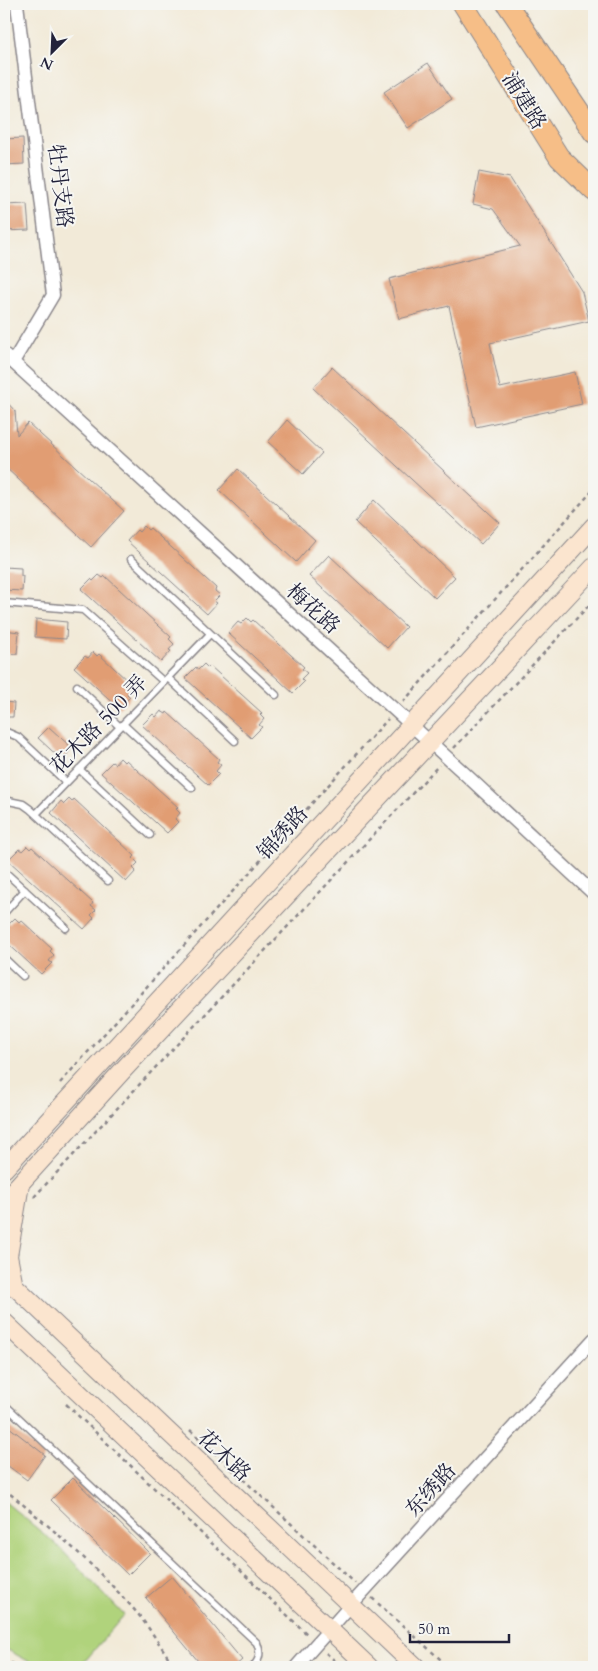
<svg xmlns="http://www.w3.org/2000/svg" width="598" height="1671" font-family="Cardo,'Noto Serif SC',serif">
<rect width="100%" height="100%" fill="#f6f6f2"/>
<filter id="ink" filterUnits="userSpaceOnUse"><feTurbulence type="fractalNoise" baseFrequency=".02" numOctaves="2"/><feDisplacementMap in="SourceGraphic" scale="10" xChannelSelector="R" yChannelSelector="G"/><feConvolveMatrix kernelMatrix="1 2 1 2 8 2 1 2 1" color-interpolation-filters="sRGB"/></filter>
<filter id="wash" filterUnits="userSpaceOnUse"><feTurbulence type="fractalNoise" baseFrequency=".0096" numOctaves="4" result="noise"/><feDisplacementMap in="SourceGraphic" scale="20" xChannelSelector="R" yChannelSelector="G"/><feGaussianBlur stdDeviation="1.12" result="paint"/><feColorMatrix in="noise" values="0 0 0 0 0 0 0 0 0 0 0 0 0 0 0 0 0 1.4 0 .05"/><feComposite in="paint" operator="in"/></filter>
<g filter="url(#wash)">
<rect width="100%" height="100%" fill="#f2ead8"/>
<!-- green -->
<path fill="#b0d37c" stroke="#697a5c" d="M4 1501 56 1544 124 1615 80 1667H39L4 1648Z"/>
<g id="blocks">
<!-- building -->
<path fill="#e19d73" d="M428 63 452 99 408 128 384 92Z
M23 138 24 164 4 165V139Z
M479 172 510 178 582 292 589 321 490 343 500 388 575 372 582 404 476 427 449 306 399 319 389 279 520 246 493 209 473 204Z
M27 204 29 230 4 231V205Z
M332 367 500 523 481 544 313 388Z
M4 399 15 411 17 435 28 423 124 511 91 547 4 466Z
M287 420 322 453 303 474 268 442Z
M238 469 315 540 296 562 219 490Z
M374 500 455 577 435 598 355 522Z
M144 526 148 530 150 528 216 588 215 591 220 595 214 601 217 603 207 614 127 541 137 530 139 532Z
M329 555 406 627 387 648 309 576Z
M4 567 21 568V576H23L22 591 4 590Z
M99 575 103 578 105 576 171 637 169 639 174 644 169 650 171 651 161 662 81 589 91 579 93 581Z
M247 618 251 622 253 620 304 667 302 669 307 673 301 679 304 682 293 693 228 633 238 622 241 624Z
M36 619 67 622 66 639 35 637Z
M4 630 19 632 17 654 4 653Z
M93 652 97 656 99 654 130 683 128 684 132 688 127 694 130 697 119 708 74 667 85 656 88 658Z
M204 664 208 668 210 666 262 713 260 715 264 719 259 725 262 727 251 738 185 678 196 667 198 670Z
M4 702 14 703 13 717H4Z
M161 711 166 714 167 712 219 759 217 762 221 765 216 771 219 774 208 785 142 725 153 714 156 717Z
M49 727 72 748 62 760 38 738Z
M120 758 124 762 126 760 178 807 176 809 180 813 175 819 178 822 167 833 101 773 112 762 115 764Z
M69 799 72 802 74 799 135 856 133 858 138 863 133 868 136 871 126 882 51 813 61 801 64 804Z
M27 846 30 849 32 847 93 903 91 906 96 910 91 915 94 918 84 929 8 860 19 849 22 851Z
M15 918 19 922 21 920 52 949 50 951 54 955 49 961 52 963 41 974 4 940V919L9 924Z
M4 1423 45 1455 27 1480 4 1463Z
M73 1478 150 1553 128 1575 51 1500Z
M172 1576 242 1660 234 1667H203L146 1598Z"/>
</g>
</g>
<g filter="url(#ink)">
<use href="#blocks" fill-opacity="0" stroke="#8a868a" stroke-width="1"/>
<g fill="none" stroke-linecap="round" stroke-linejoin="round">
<!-- lane casing -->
<g stroke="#8a868a" stroke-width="9">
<path id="lane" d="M131 559 276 695
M4 603 83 610 164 682
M168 678 235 741
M77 686 120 727
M123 724 192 788
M4 731 18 737 66 782
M79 769 150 835
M4 800 23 804 30 809 108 881
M36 814 210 634
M4 871 66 928
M4 913 25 890
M4 958 23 976
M4 1404 257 1643C261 1653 260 1659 253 1667"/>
</g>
<!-- street casing -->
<g stroke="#8a868a" stroke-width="15">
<path id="street" d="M4 354 464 773 594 894
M13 362 53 295 17 4
M296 1667 350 1606 594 1339"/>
</g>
<!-- secondary casing -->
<g stroke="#8a868a" stroke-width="20">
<path id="secondary" d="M4 1169 594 526
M4 1201 124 1069 594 567
M4 1276 416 1667
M14 1287 8 1256 20 1184
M4 1322 369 1667"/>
</g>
<!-- primary casing -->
<g stroke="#8a868a" stroke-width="22">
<path id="primary" d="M463 4 559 157 594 191
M507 4 594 133"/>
</g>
<!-- path -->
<path stroke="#8a868a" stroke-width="2.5" stroke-dasharray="4 4" stroke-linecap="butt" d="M403 702 594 489
M454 748 594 600
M60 1083 388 719
M34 1197 439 765
M66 1404 308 1635
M190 1430 355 1583
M4 1489C51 1527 98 1568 138 1614 151 1630 163 1650 175 1667
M372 1598 449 1667
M326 1653 342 1667
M4 1659 19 1667"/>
<!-- lane -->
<use href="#lane" stroke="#fff" stroke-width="6"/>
<!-- street -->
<use href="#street" stroke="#fff" stroke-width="12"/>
<!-- secondary -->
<use href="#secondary" stroke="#fbe5cf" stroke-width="18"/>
<!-- primary -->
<use href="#primary" stroke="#f6be87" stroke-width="20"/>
</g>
</g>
<g text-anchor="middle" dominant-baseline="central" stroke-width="4" stroke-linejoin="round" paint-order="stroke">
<!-- street labels -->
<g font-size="21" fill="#22223b" stroke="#f6f6f2">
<text transform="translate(524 101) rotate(58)">浦建路</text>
<text transform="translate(60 186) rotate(83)">牡丹支路</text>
<text transform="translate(313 609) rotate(42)">梅花路</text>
<text transform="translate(99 725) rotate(-46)">花木路 500 弄</text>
<text transform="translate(283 833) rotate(-48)">锦绣路</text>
<text transform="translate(224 1456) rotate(43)">花木路</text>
<text transform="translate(431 1490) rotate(-48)">东绣路</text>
</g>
</g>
<!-- margin -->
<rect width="598" height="1671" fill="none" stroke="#f6f6f2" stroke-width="20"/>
<!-- north arrow -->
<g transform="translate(52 52) rotate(204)" stroke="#f6f6f2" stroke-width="4" paint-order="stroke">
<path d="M0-4L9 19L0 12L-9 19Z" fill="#22223b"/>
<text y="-8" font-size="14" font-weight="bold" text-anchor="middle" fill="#22223b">N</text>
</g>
<!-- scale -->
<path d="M410 1634v8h99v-8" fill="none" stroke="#22223b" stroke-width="2.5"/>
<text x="418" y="1634" font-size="15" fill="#22223b" stroke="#f6f6f2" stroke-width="4" paint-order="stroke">50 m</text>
</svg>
